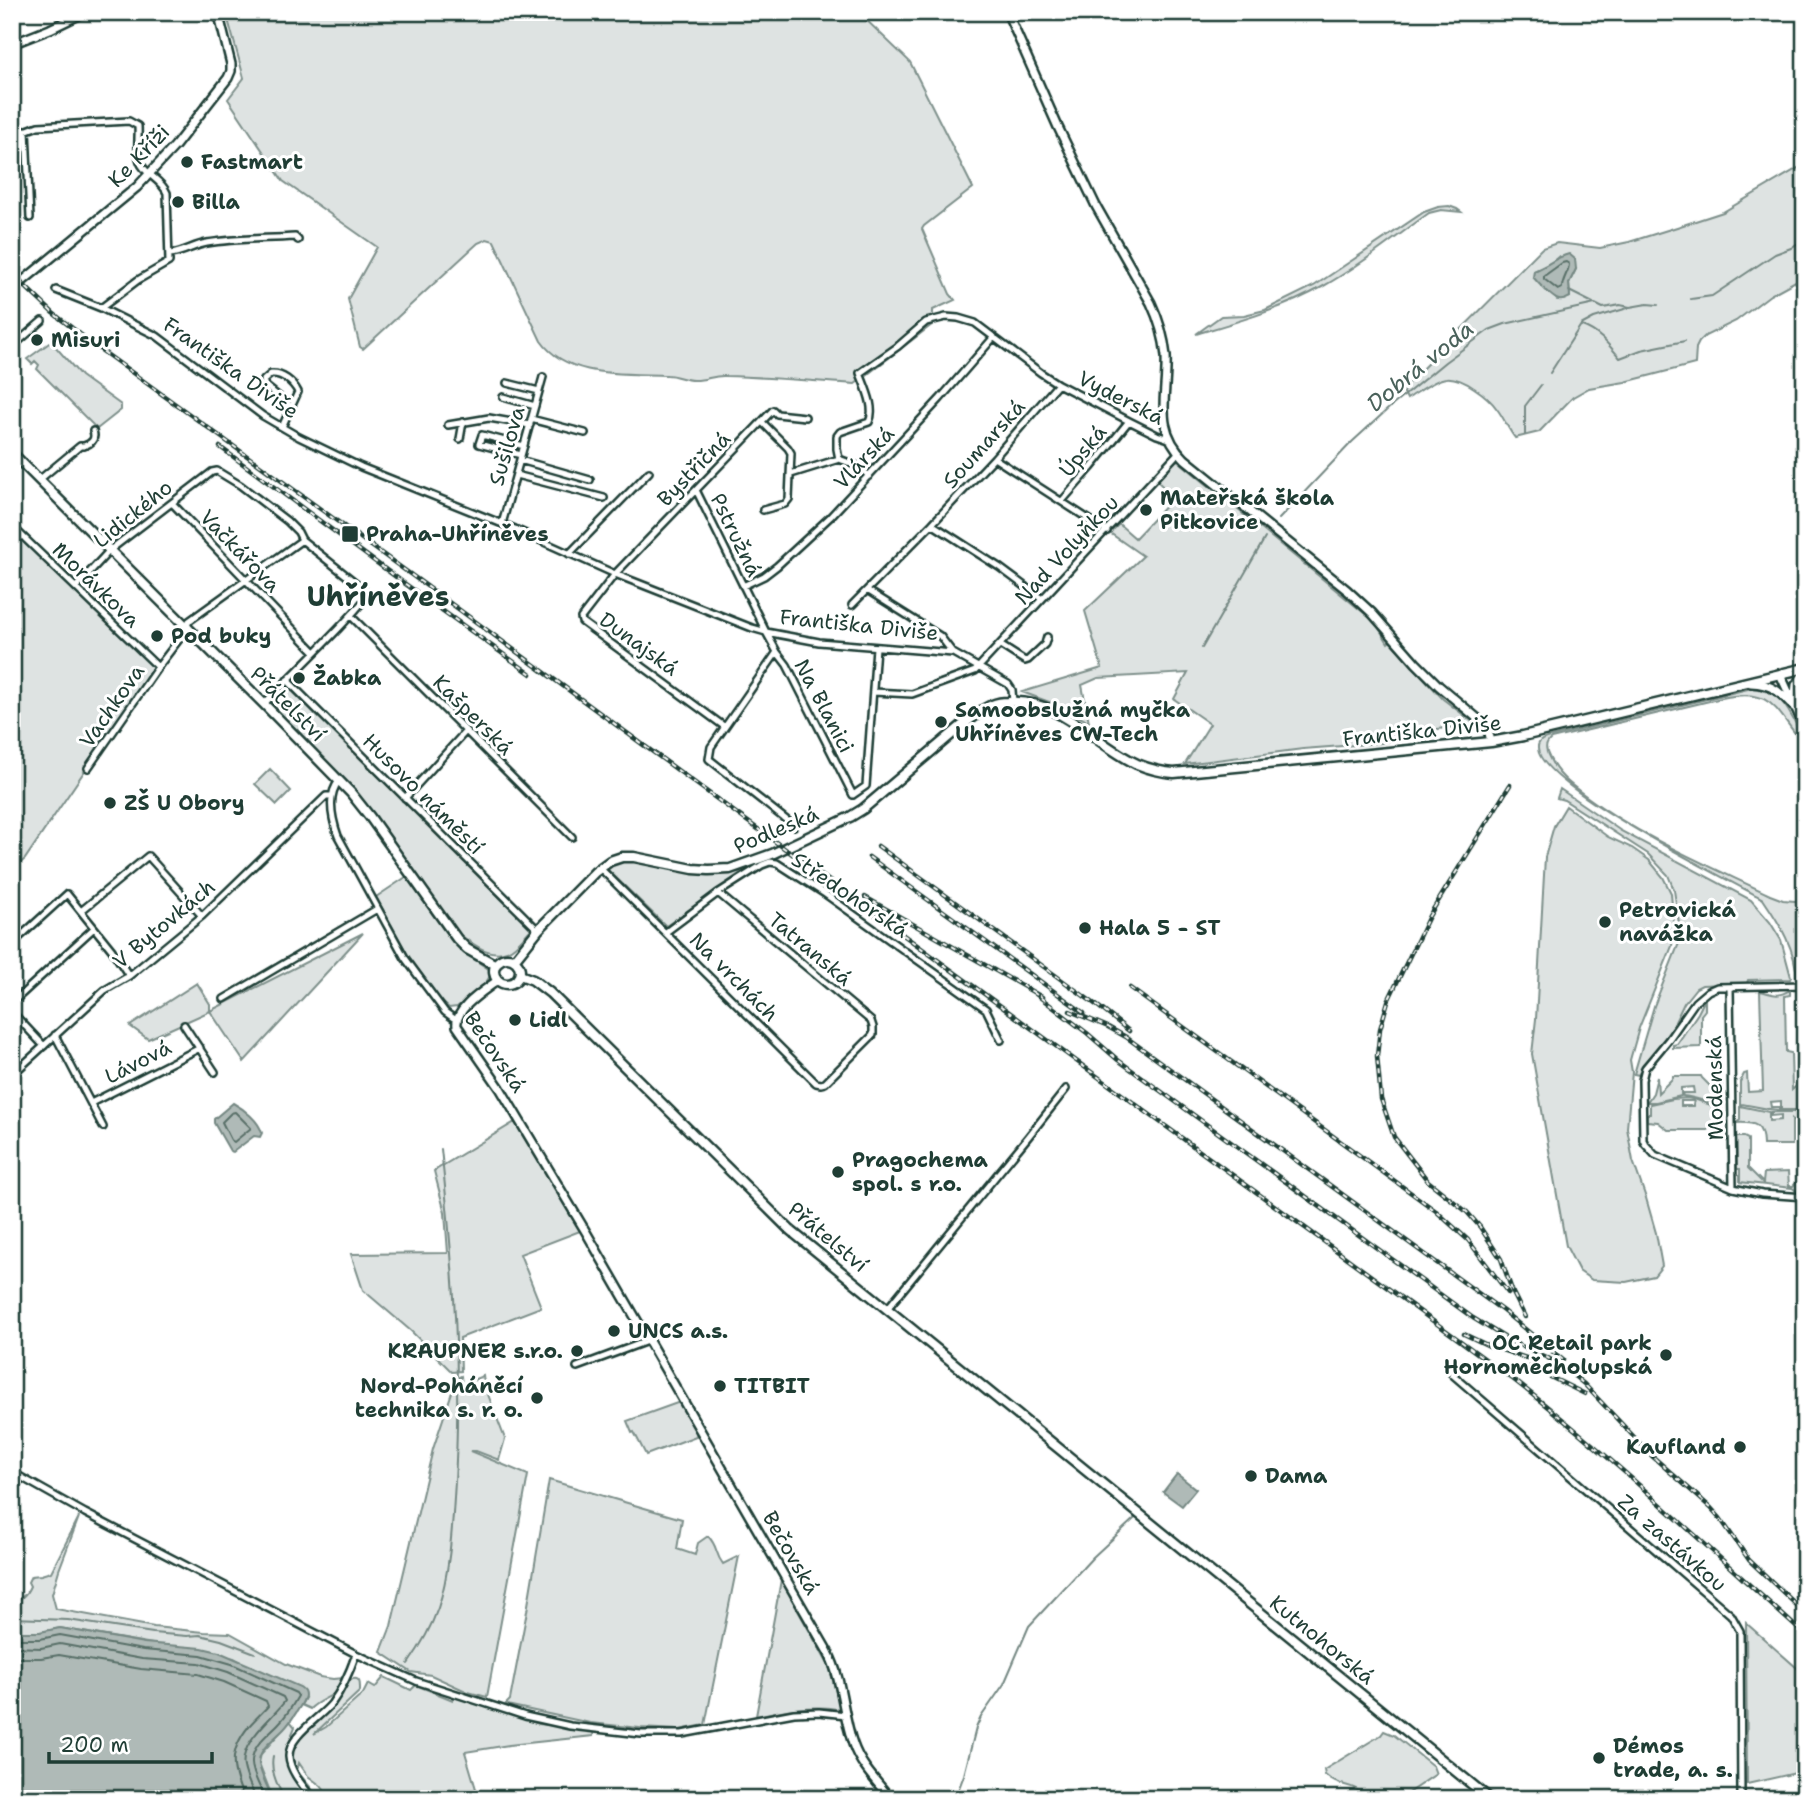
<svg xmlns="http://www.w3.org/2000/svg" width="1817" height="1811" font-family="'Shantell Sans',sans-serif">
<rect width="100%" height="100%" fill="#fff"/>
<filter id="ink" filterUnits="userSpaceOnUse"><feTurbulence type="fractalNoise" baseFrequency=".0143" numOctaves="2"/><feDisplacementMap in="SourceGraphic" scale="14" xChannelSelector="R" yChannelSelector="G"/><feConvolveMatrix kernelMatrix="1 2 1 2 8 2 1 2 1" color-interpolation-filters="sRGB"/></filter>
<g filter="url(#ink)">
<!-- green -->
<path fill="#dee3e2" stroke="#7e908b" stroke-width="2" fill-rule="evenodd" d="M226 12H858L910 62 973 188 924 226 922 229 950 294 955 300 933 310V324L855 384C812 381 768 377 725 376 714 375 704 381 693 380 684 380 676 375 667 375 625 373 568 379 541 341L494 241 487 239 478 243 363 349 360 347 348 299 377 247 283 181 228 99 244 78Z
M1805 164V276L1770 295 1736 321 1705 336 1699 342 1696 348 1695 364 1625 382 1589 388 1573 397 1539 432 1515 438C1508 429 1504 418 1497 409 1489 397 1462 376 1446 378 1435 379 1417 393 1407 399L1402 389 1542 248 1557 243 1600 248 1629 242 1677 227 1723 212ZM1559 256 1576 269 1569 283 1570 297 1557 300 1534 277V271L1551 263Z
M1449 206 1457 209 1461 212 1441 210 1429 213C1394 238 1360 266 1322 287 1283 309 1239 321 1196 334L1221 316 1244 315 1265 310 1314 286 1424 212 1438 207Z
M52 341 54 345 81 376 121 405V410L97 429 37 369 39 365 35 361 32 364 27 359Z
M1176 459 1375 622 1388 643 1390 641 1443 699 1474 723 1472 731 1447 727 1446 728 1420 731 1409 736 1382 743 1303 749 1185 764 1210 724 1174 699 1188 673 1098 678 1082 685 1089 722 1052 703 1022 692 1102 668 1085 611 1143 556 1110 533 1119 524 1135 538 1174 497 1157 481Z
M12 529 153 666 119 720 25 859 12 870Z
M289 688 532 928C525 935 516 948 507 951 489 958 472 943 459 934L370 812 272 707 271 705Z
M1752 688C1784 690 1791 716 1804 740L1802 742C1774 709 1773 687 1722 698L1551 739C1545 744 1545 749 1549 757 1557 775 1571 785 1586 796 1642 838 1708 865 1770 895L1783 900 1795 901 1805 898V981L1797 980C1796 950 1780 924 1763 899 1729 880 1535 784 1538 747 1538 739 1547 738 1554 736Z
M270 769 291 791 277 805 255 784Z
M1560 789 1621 831 1751 900 1770 922 1781 940 1791 977 1790 979 1748 980 1747 983 1702 985 1696 988 1684 1003 1673 1026 1657 1049 1643 1064 1639 1075 1634 1074 1654 1006 1679 943V924L1674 890 1668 875 1648 854 1564 800 1557 798Z
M1566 806 1608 837 1632 848 1649 860 1663 877 1671 893 1674 929 1672 946 1639 1028 1630 1060 1632 1072 1627 1128 1633 1161 1646 1198 1656 1233 1662 1266 1654 1276 1626 1282 1592 1280 1579 1271 1566 1246 1532 1054 1536 1019 1545 857 1554 826Z
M620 861C645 861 668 869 692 873 709 876 726 873 743 871L666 926 607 869Z
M406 877 451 940 466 954 490 970V976L485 984 457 1007 449 1008 441 1001 408 955 376 897Z
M363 933 244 1062 210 1011 148 1039 130 1026 197 983 210 1004V1011Z
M1790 990V995L1785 996 1786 1052 1791 1053 1792 1090 1802 1081V1076H1804L1805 1112 1795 1110H1781V1101L1770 1102 1771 1107H1779V1110C1765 1110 1753 1105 1740 1104V1082L1744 1074 1747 1073 1748 1092 1763 1091 1760 991C1774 994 1776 998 1790 990Z
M1705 999V1010L1701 1015V1047L1673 1048V1045L1677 1044 1698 1013Z
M1673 1076H1701L1702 1078 1716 1092 1717 1077 1722 1082V1105C1708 1104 1697 1097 1683 1096L1682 1093H1694L1693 1087 1681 1088V1096L1656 1102H1647L1653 1093 1657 1077 1658 1093 1673 1078Z
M1687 1098 1692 1099V1101H1681V1106H1693L1694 1099 1722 1109 1723 1135 1717 1136V1121L1708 1130H1668L1658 1122 1647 1121V1114H1650V1104L1673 1099Z
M1740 1106 1769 1112V1121L1781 1120V1115L1771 1116V1112H1794L1803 1114 1805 1133H1802V1128L1792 1119V1145H1763C1763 1124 1755 1122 1736 1123L1740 1120Z
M515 1122 580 1231 520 1254 541 1307 460 1338 461 1371 452 1372 411 1331 363 1290 351 1254 448 1253 445 1213 434 1171Z
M1736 1137H1744L1748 1139V1168L1763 1183 1764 1173 1788 1172 1789 1186H1793L1803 1176V1164L1805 1163V1189H1798L1797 1191 1792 1188 1740 1182V1169H1737Z
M461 1376 462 1384 483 1376 484 1384 505 1439 499 1460 476 1451H470L528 1475 487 1697 468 1692 431 1675 411 1672 381 1652 391 1626 433 1449 452 1392 453 1380Z
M680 1402 697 1431 696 1436 646 1455 634 1432 632 1433 627 1421Z
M549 1480 682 1519 677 1549 695 1555 698 1543 708 1536C719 1548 714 1552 723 1564L739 1556 705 1725 679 1730 640 1728 590 1723 507 1705 506 1704 510 1700 527 1611Z
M79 1517 59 1570 52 1594 56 1609 154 1627 204 1632 230 1633 286 1664 320 1677 333 1679 344 1678C343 1682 342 1686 339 1689 333 1697 318 1700 310 1709L301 1705 305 1698 234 1658 60 1628 40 1632H12V1601C22 1599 26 1595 30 1586L28 1582 31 1576 41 1575 51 1572Z
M781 1580 829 1666 840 1707 837 1709C810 1705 783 1710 756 1716Z
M1746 1623 1805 1675V1771L1747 1784Z
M384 1677 411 1690 416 1685 453 1700 454 1695 539 1724 594 1730 593 1736 509 1745 465 1752 479 1799H331L321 1786 308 1776 299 1763 297 1771 320 1799H273L259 1763 261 1754 290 1721 295 1727 292 1734 299 1738C311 1727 327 1715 336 1702 340 1696 346 1680 353 1679 361 1677 360 1686 360 1691L314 1734 326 1727 363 1694 368 1684 375 1688Z
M1384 1731 1394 1735 1433 1766 1436 1774 1399 1799H1366C1353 1780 1341 1790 1325 1775L1324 1770 1381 1735Z"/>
<!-- water -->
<path fill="#afbab7" stroke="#758883" stroke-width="2" d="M1569 254 1575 259 1576 269 1569 283 1570 297C1566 299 1564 301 1559 300 1553 299 1538 283 1533 277L1534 271C1547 266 1556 257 1569 254Z
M233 1103C244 1109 259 1121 262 1133L260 1137 254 1136 233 1152 230 1151 214 1123V1119Z
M1177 1474 1196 1489 1182 1506 1163 1492Z
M60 1628 144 1643 202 1648 219 1652 300 1687C304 1690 305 1691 305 1696 304 1702 289 1724 284 1729 276 1738 258 1748 259 1763 260 1774 268 1788 273 1799H40L12 1789V1632H40Z"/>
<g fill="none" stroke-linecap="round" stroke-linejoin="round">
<!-- shore -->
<path stroke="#596f68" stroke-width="2" d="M1566 262 1569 264C1569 272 1562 279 1562 288L1558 290 1544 279V276L1562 263Z
M235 1112 251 1128 234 1142 231 1140 222 1122 231 1113Z
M12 1639H40L60 1635 143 1650 201 1655 232 1664 296 1693 298 1696C293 1705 286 1716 279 1723 269 1734 251 1745 252 1763 252 1774 261 1788 265 1799
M12 1647 41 1648 60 1644 142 1659 199 1663 228 1672 283 1697 285 1701C272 1719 239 1742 244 1767 246 1778 252 1789 256 1799
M12 1658H41L59 1655 141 1669 198 1674 224 1682 266 1701 268 1706C262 1713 255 1719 249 1726 227 1753 232 1769 244 1799"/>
<!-- stream -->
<path stroke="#758883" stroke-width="2" d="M1569 291 1593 303
M1691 299 1712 296 1775 254 1791 248 1798 243 1802 209 1805 206
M1582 326C1599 332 1609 345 1620 358L1641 350 1685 341
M1550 373 1581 325 1594 318 1628 308
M1525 435V406L1541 385
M1279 519 1352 442 1388 409 1445 362 1489 330 1505 324 1595 304 1603 308 1620 305 1630 307 1647 304 1658 305
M1202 648 1265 538
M12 1618 68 1620 153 1633 187 1636 200 1635 221 1640 255 1653
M408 1664C420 1647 431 1628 438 1608 449 1576 452 1532 454 1498 462 1382 454 1265 441 1149
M273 1756C270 1770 277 1786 285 1799
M955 1799 964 1775 976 1728 981 1717 1004 1684 1029 1626 1093 1557 1135 1518"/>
<!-- minor casing -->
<g stroke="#1f3d34" stroke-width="10">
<path id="minor" d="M26 130 30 218
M12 136 38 126 129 121 138 126C139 138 135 157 143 167 150 177 162 181 167 193L169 262 138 280 101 308
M170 254C183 253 194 245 207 243 235 238 266 239 295 237L298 240
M56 290 101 308 157 336 263 416 299 437 361 467 515 529 615 574 752 628 766 632 819 642 953 653 1008 684 1012 690 1013 702
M12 347 42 321
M507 383 539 391
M503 397 535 406
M531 419 585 433
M762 422 788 448 791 453 789 499 785 504 763 510
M448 425 489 418 530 425
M282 427 298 392C293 382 282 373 271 374L264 380V385L288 404 290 408
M460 439 463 422
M521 455 479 444 482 435 524 446
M994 458 1107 531
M839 459 837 449V436L840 432 869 422C876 408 865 387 860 373L897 347 926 322 946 317 958 318 975 323 1041 373 1058 384 1129 421 1157 435 1169 439
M520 460 590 480
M791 474 839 459 858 466 869 476
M516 475 604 498
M39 480 80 446H84C92 443 96 439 93 431
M696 490 766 632 777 652 787 665 853 795 866 786 876 647
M1062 501 1091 468 1129 421
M172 503 315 652
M502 524 543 377
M932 524 999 567 1042 599
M12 526 158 667
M569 554 649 472
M743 586 764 576 777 566 830 517 940 399 994 337
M76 587 110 550 212 472 217 471 240 485 287 521 298 532 302 540 361 587C364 590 366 592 366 596 365 605 277 690 264 704
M867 590 940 636 953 653
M852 605 932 524 994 458 1058 384
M351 616 572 837
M1000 645 1025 661 1028 660 1045 644 1047 637
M777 652 711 747 709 759 794 826
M287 680 538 930
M873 692 912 694 975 671 1178 453
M725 727 582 622 581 618 615 574 773 410 777 414 805 417
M88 768 158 667 184 633 189 621 302 540
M339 781C327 795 332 819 338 836L405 958 445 1012 456 1020
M405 798 466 731
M600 868 816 1083 821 1084 825 1083 873 1035V1027L871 1021 718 893
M81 911 148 856 202 916
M666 932 718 893 762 865 770 862 777 863 825 894 986 1009 1001 1040
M12 944 67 894 112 950 129 976
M1805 985 1717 987 1708 991 1695 1002 1669 1039 1645 1068 1642 1080 1643 1140 1645 1144 1655 1155 1733 1188 1762 1194 1805 1197
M1730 987 1733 1188
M224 999 377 909
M12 1003 94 928
M12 1012 44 1046
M184 1025 215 1072
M55 1035 103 1127
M12 1075 105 990 129 976 202 916 326 796H332
M91 1103 200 1048
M887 1309 1028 1137 1066 1089
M577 1367 650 1340
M1452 1374 1731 1615 1740 1631 1741 1799
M12 1472 85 1513 356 1654 416 1681 525 1716 570 1726 641 1734H682L794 1713 819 1712 846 1715
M313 1799C304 1787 290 1772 289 1757 288 1736 320 1718 332 1703 343 1688 350 1671 356 1654"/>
</g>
<!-- tertiary casing -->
<g stroke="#1f3d34" stroke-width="12">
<path id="tertiary" d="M1007 12 1058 127 1096 206 1151 303C1159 320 1164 337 1166 356 1168 395 1152 427 1185 459L1347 590 1372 613 1416 663 1439 686 1477 718 1489 733 1491 742
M12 44 50 29 85 12
M12 290 137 187 175 146 228 78 231 71V64L218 12
M1780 674 1805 728
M1751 683C1773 684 1780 692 1794 707
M1794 703 1796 685 1805 672
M498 980C485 990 454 1009 457 1026L500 1088 586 1232 828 1652C843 1681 842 1713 853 1744 860 1765 877 1782 891 1799"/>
</g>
<!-- secondary casing -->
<g stroke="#1f3d34" stroke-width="13">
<path id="secondary" d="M12 453 264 704 351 793 370 817 457 939 467 949 496 965
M494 971a13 13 0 1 1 26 0a13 13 0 1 1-26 0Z
M514 960 538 930 595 872 610 861 622 857H634L693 869 709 870 730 869 772 854 850 817 863 809 965 723C974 717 982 709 992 705 997 703 1002 702 1008 702 1060 698 1094 744 1137 764 1149 769 1161 772 1174 773L1491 742 1523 736 1805 668
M520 975 533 980 550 993 790 1230 1490 1799"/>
</g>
<!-- minor -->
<use href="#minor" stroke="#fff" stroke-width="5"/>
<!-- tertiary -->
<use href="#tertiary" stroke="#fff" stroke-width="7"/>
<!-- secondary -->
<use href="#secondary" stroke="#fff" stroke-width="8"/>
<!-- rail casing -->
<g stroke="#1f3d34" stroke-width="4.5">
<path id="rail" d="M12 274 53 313 94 345 457 608 740 816 1514 1380C1615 1459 1709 1549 1805 1635
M220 447 404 583 531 674
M1510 785 1429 916 1388 1001 1380 1029 1377 1056 1381 1099 1394 1137 1428 1181 1467 1212 1480 1227 1501 1259 1513 1293 1525 1317
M878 846 1099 1007 1129 1031
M869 857 1084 1013
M865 897 1042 997
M1130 988 1436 1211 1468 1240 1508 1293
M1033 992 1087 1033 1118 1060 1473 1318 1512 1342 1548 1358 1568 1371 1584 1384 1652 1456 1711 1508 1720 1518 1749 1560 1805 1613
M1070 1011 1108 1027 1126 1037 1503 1311 1563 1360
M1464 1334 1487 1345 1526 1358
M1530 1367 1585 1394"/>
</g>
<!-- rail -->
<use href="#rail" stroke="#fff" stroke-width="2" stroke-dasharray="5" stroke-linecap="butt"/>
</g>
</g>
<!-- markers -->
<g fill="#1f3d34" stroke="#fff" stroke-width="2.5">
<circle cx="187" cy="162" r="7"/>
<circle cx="178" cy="202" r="7"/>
<circle cx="37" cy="340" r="7"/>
<circle cx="1146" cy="510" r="7"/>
<rect x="341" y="525" width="18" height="18" rx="3.5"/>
<circle cx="157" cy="636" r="7"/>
<circle cx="299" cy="678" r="7"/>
<circle cx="941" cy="722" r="7"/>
<circle cx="110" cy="803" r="7"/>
<circle cx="1605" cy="922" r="7"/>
<circle cx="1085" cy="928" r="7"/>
<circle cx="515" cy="1020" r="7"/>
<circle cx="838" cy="1172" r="7"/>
<circle cx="614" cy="1331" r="7"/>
<circle cx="577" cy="1351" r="7"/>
<circle cx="1666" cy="1355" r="7"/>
<circle cx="720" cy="1386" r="7"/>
<circle cx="537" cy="1398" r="7"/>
<circle cx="1740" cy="1447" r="7"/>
<circle cx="1251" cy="1476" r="7"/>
<circle cx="1599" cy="1758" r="7"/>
</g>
<g text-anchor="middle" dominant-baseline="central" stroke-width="6" stroke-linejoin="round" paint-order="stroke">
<!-- street labels -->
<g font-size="21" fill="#1f3d34" stroke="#fff">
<text transform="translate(139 156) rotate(-46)">Ke Kříži</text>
<text transform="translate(231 368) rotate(35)">Františka Diviše</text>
<text transform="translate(1121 398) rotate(27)">Vyderská</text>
<text transform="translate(984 444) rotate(-48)">Soumarská</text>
<text transform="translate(507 446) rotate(-74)">Sušilova</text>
<text transform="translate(1083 451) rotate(-50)">Úpská</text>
<text transform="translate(864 458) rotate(-47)">Vlárská</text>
<text transform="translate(694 469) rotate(-46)">Bystřičná</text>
<text transform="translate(133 514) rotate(-39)">Lidického</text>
<text transform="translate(736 535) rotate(64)">Pstružná</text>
<text transform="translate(1067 550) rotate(-47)">Nad Volyňkou</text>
<text transform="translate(240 551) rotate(46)">Vačkářova</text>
<text transform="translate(96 585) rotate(44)">Morávkova</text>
<text transform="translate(859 625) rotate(6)">Františka Diviše</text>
<text transform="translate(639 644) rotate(36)">Dunajská</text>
<text transform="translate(288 704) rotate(45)">Přátelství</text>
<text transform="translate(112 706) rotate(-55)">Vachkova</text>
<text transform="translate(824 706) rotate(62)">Na Blanici</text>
<text transform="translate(473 715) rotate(45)">Kašperská</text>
<text transform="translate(1422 731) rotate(-6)">Františka Diviše</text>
<text transform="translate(423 794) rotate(45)">Husovo náměstí</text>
<text transform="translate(776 830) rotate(-23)">Podleská</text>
<text transform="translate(850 895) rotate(34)">Středohorská</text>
<text transform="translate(164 924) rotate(-40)">V Bytovkách</text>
<text transform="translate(810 949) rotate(40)">Tatranská</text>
<text transform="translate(734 977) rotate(45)">Na vrchách</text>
<text transform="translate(495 1052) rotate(56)">Bečovská</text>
<text transform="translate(138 1062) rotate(-27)">Lávová</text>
<text transform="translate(1715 1088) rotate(-91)">Modenská</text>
<text transform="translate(828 1237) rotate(40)">Přátelství</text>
<text transform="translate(1672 1543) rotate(41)">Za zastávkou</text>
<text transform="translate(791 1553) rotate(60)">Bečovská</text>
<text transform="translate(1322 1640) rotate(39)">Kutnohorská</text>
</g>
<!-- poi labels -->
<g font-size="21" font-weight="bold" fill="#1f3d34" stroke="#fff" text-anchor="start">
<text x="201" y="162">Fastmart</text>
<text x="192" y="202">Billa</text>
<text x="51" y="340">Misuri</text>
<text x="1160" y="498">Mateřská škola<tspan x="1160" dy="24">Pitkovice</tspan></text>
<text x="366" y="534">Praha-Uhříněves</text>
<text x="171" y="636">Pod buky</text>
<text x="313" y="678">Žabka</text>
<text x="955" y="710">Samoobslužná myčka<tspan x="955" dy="24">Uhříněves CW-Tech</tspan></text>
<text x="124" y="803">ZŠ U Obory</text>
<text x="1619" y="910">Petrovická<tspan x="1619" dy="24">navážka</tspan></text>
<text x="1099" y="928">Hala 5 - ST</text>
<text x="529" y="1020">Lidl</text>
<text x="852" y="1160">Pragochema<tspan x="852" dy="24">spol. s r.o.</tspan></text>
<text x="628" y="1331">UNCS a.s.</text>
<text x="1652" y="1343" text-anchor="end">OC Retail park<tspan x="1652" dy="24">Hornoměcholupská</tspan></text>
<text x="563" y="1351" text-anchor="end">KRAUPNER s.r.o.</text>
<text x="523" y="1386" text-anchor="end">Nord-Poháněcí<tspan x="523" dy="24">technika s. r. o.</tspan></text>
<text x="734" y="1386">TITBIT</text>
<text x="1726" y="1447" text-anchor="end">Kaufland</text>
<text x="1265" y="1476">Dama</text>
<text x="1613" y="1746">Démos<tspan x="1613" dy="24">trade, a. s.</tspan></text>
</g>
<!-- water labels -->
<g font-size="23" font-style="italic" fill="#4a625b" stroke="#fff">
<text transform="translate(1420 366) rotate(-39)">Dobrá voda</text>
</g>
<!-- district labels -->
<g font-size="28" font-weight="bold" fill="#1f3d34" stroke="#fff">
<text x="378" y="596">Uhříněves</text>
</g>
</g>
<!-- margin -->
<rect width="1817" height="1811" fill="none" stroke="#fff" stroke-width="42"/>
<rect x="21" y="21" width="1775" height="1769" fill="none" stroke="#1f3d34" stroke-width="2.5" filter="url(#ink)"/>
<!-- scale -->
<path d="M49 1752v10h163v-10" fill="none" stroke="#1f3d34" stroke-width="3.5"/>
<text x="60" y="1752" font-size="21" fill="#1f3d34" stroke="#ffffff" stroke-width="5" paint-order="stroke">200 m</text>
</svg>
